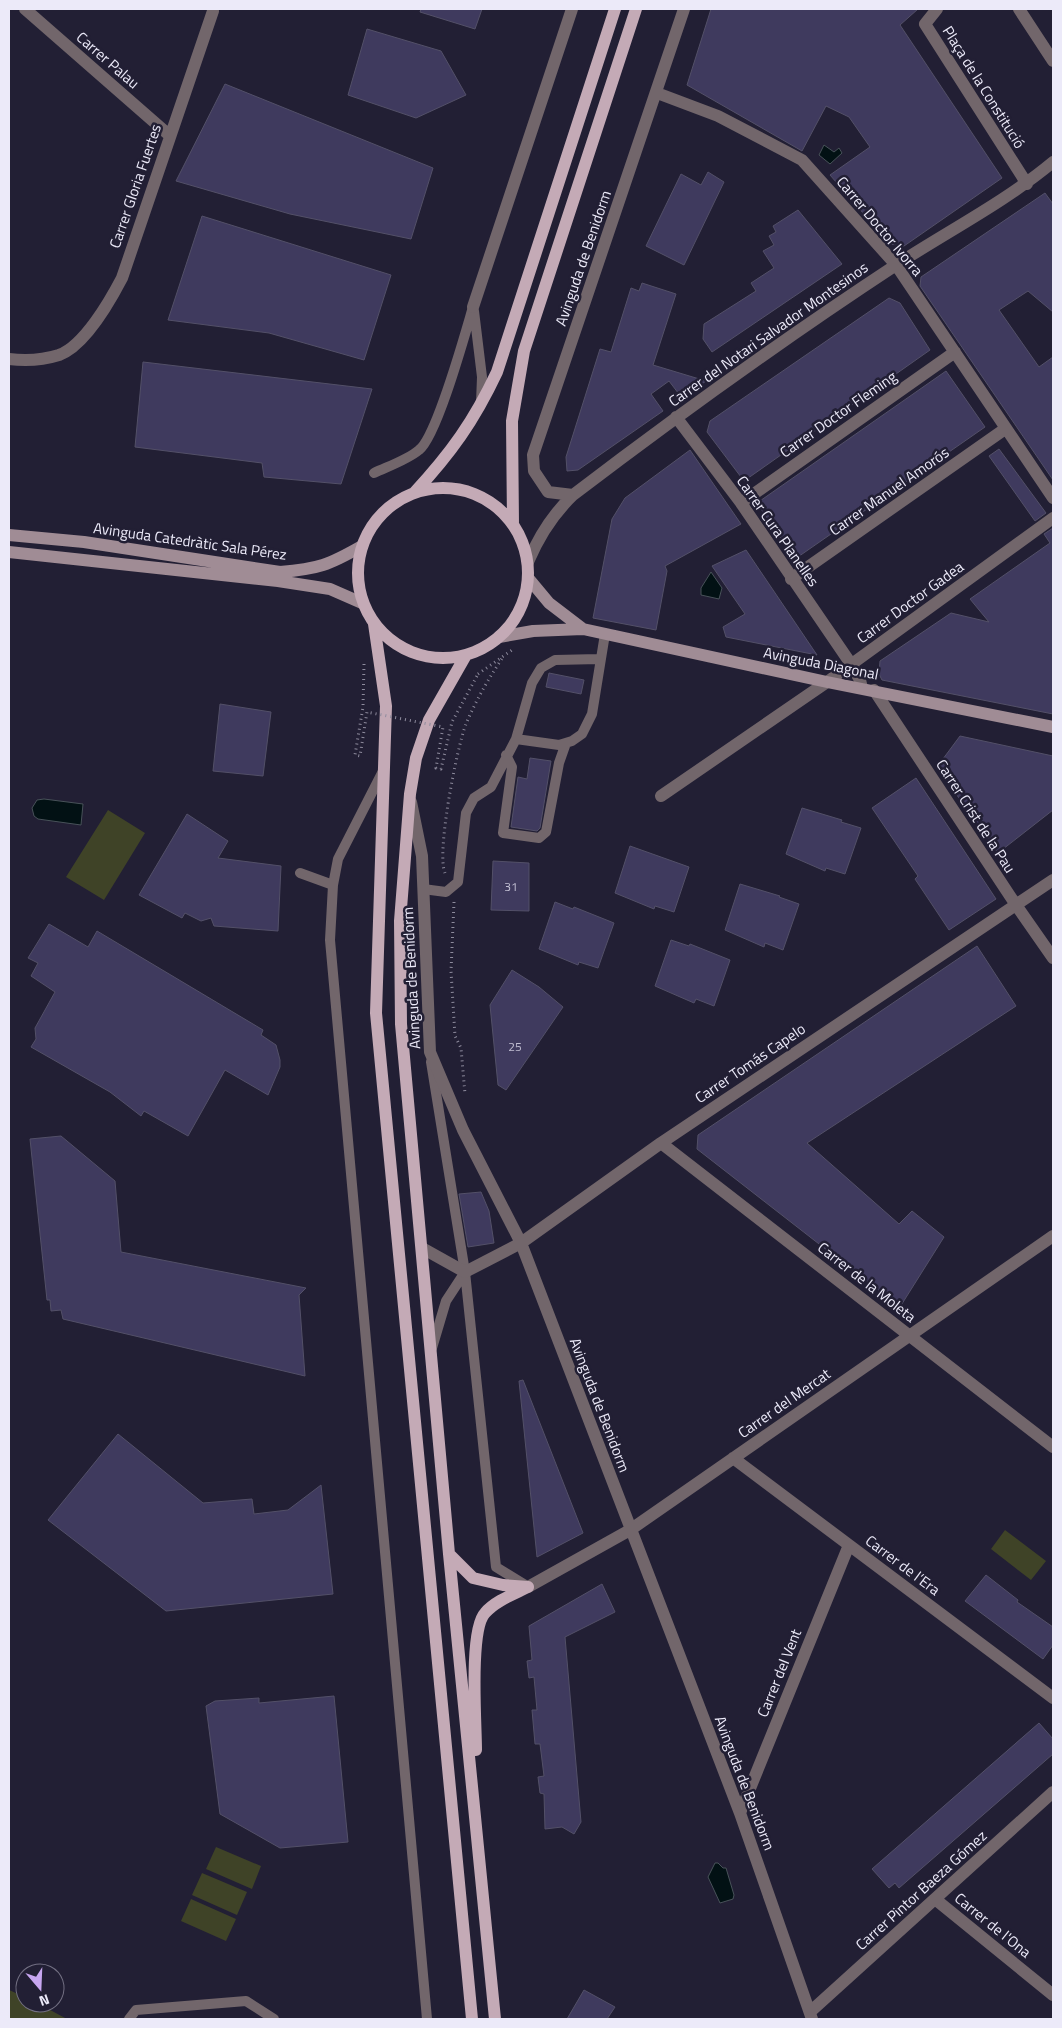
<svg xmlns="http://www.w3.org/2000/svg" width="1062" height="2028" font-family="'Titillium Web',sans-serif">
<rect width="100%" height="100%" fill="#221f34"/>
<!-- green -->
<path fill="#3f4327" d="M108 810 145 833 104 900 66 877Z
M1005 1530 1046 1561 1031 1580 991 1549Z
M216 1847 261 1866 252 1889 206 1869Z
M202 1873 247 1892 237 1915 192 1895Z
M191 1899 236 1919 226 1941 181 1921Z
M9 1990 25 1997V2003H37L67 2019H9Z"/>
<!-- water -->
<path fill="#021114" stroke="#485259" d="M824 145 834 152 839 148 842 153 830 164 819 155Z
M711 572 722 588 719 599 701 595V588Z
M44 799 83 804 81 825 38 819 34 816 32 808 37 800Z
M715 1863H718L723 1868H726L734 1895 733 1899 720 1903 708 1877Z"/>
<!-- building -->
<path fill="#3f3a5e" stroke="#535068" d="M421 9H482L475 29 420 12Z
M711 9H918L900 25 1002 178 904 246 890 244 830 175 870 147 849 117 826 106 802 151 687 85Z
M367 29 441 51 466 95 416 118 348 95Z
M225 84 433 168 411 239 290 214 176 181Z
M708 172 724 182 684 265 646 246 681 174 701 185Z
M1045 193 1053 204V312L1028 291 999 310 1039 367 1053 357V480L920 286 921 277Z
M798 210 842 264 712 352 703 339 704 324 756 291 751 283 774 268 763 251 774 245 769 236 776 232 773 226Z
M202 216 391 275 364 360 269 333 168 320Z
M642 283 676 294 653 365 706 381 682 398 669 381 651 394 663 411 578 470 567 471 566 457 600 349 611 352 631 288 639 291Z
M889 298 900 303 930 350 744 481 707 432 710 421Z
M143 362 372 389 341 484 264 477 262 463 135 447Z
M946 371 985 427 795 559 757 503Z
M999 449 1046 513 1035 521 989 456Z
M690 450 741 524 665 566 667 571 656 630 593 618 612 519 625 498Z
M1053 528V714L882 680 879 674 880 661 951 613 989 622 970 599 1050 543 1044 534Z
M746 550 817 655 726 637 723 627 745 614 712 566Z
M549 673 584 680 581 694 546 687Z
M220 704 271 712 263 776 213 771Z
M960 736 1053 756V810L998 853 937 767Z
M530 758 551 761 540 828 537 831 511 827 518 777 527 779Z
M916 778 996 899 949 930 915 879 918 876 872 808Z
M802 808 842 820 841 822 861 828 845 874 826 868 825 871 786 854Z
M187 814 228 841 218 858 281 866 278 931 214 926 211 918 201 921 185 913 182 918 139 895Z
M630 846 689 867 674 912 655 906 654 909 615 893Z
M493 861 529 863V911L491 910Z
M740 884 780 896 779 897 799 904 783 950 765 943 764 947 725 930Z
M555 902 573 909 574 907 614 923 598 968 579 962 578 965 539 949Z
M49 924 88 947 97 931 263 1030 261 1035 276 1045 280 1060V1067L268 1095 225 1070 188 1136 144 1111 141 1116 110 1092 31 1047 36 1039 35 1028 55 992 31 976 38 963 28 958Z
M671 940 689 946 690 944 730 960 714 1006 696 999 694 1003 655 986Z
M977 946 1016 1006 807 1143 899 1224 912 1211 944 1237 900 1307 697 1149 698 1135Z
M512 970 539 987 563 1007 506 1090 498 1085 490 1005Z
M61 1136 115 1181 121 1252 306 1288 299 1295 305 1376 63 1319 61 1310 51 1311 50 1300H47L30 1139Z
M481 1192 489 1211 494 1243 468 1247 459 1194Z
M523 1380 583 1533 537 1557 519 1381Z
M118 1434 203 1503 252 1499 254 1514 288 1510 321 1485 333 1594 166 1611 48 1520Z
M986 1575 1018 1600 1017 1602 1053 1627V1645L1043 1659 965 1601Z
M602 1584 615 1612 565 1637 581 1822 574 1834 562 1827 545 1829 544 1794 540 1793 538 1777 544 1776 540 1744H535L532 1710H537L534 1677 529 1678 527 1661 532 1660 529 1626Z
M334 1696 348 1842 280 1848 220 1814 206 1706 215 1701 259 1698V1703Z
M1039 1723 1053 1739V1754L899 1888 895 1883 889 1888 872 1869Z
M584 1990 615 2007 607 2019H567Z"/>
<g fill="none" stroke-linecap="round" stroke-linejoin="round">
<!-- path -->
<path stroke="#8e8b9d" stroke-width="3" stroke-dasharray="1 4" stroke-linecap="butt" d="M478 674 512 650
M445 873C436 853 457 747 466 724 476 700 489 678 503 657
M454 902 451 971 455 1036 461 1048 465 1094"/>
<!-- lane -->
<path stroke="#72666b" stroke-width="10" d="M474 311 482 377 481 403
M374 473C389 466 407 460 419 450 437 436 465 334 473 307
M516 739 559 745 572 741 582 734 592 714 605 634
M506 755 512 767 503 833 539 838 546 832 559 763 566 743
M383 771 338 859 333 885 330 940 427 2019
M300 873 333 885
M423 889 446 892 458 882 466 813 474 798 491 787 516 739 532 683 541 668 555 660 599 659
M431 1062 465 1272 496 1567 527 1586
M432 1348 446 1301 465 1272
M129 2019 136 2010 246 2001 274 2019"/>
<!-- street -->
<path stroke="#72666b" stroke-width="12" d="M25 9 169 135
M937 9 925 24 1027 184
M1019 9 1053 61
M657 93 718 116 802 160 896 265 1053 498
M473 307 572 9
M9 359C25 361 43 360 59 355 84 346 110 301 122 278L213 11
M676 417 741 503 851 664 860 680 862 688
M573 495 548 492 534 471 533 455 684 9
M741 503 955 352
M528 562C539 536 553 514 573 495 678 415 785 338 896 265 948 231 1005 202 1053 162
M791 579 1005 429
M874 690 1016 905 1053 958
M661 796 827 682 1053 518
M411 802 422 856 430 1052 463 1130 521 1243 740 1813 812 2019
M661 1143 1053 1447
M422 1248 465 1272 521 1243 661 1143 1053 880
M733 1458 1053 1698
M528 1587 630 1530 1053 1236
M740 1813 849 1545
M935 1899 1053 1995
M810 2012 1053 1792"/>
<!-- secondary -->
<path stroke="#a08c95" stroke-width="12" d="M9 535 84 542 280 572C318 569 329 565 362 546
M9 552 278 581 330 589 362 603
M529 579 549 603 583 629
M499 637 533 631 583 629 827 682 1053 727"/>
<!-- primary -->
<path stroke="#c4aab6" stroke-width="12" d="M358 573a85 85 0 1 1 170 0a85 85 0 1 1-170 0Z
M414 493C451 453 474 421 497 372L615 9
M513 524 512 421 524 351 636 9
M374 624 386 706 376 1013 472 2019
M466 655 429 720 416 758 410 794 400 921 401 1024 449 1554 495 2019
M449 1554 473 1578 503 1585 528 1587
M476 1750C476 1724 469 1630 485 1613 495 1601 514 1594 528 1587"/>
<!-- path-bridge -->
<path stroke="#8e8b9d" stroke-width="3" stroke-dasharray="1 4" stroke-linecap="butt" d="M364 664 363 707 355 755 360 756 367 712 443 727 436 768 441 769 452 722 478 674"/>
</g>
<g text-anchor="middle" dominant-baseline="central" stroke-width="5" stroke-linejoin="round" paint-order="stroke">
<!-- number labels -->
<g font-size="12" fill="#c1bed2">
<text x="511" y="886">31</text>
<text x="515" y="1046">25</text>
</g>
<!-- street labels -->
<g font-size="15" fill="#eceaf9" stroke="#221f34">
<text transform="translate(108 60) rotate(41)">Carrer Palau</text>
<text transform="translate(984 87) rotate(58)">Plaça de la Constitució</text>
<text transform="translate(135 186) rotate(-71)">Carrer Gloria Fuertes</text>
<text transform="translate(880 226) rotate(50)">Carrer Doctor Ivorra</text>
<text transform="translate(583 258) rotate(-71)">Avinguda de Benidorm</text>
<text transform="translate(768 334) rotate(-35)">Carrer del Notari Salvador Montesinos</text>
<text transform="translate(838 414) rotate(-35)">Carrer Doctor Fleming</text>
<text transform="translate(889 491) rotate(-35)">Carrer Manuel Amorós</text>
<text transform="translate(778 531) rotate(55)">Carrer Cura Planelles</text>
<text transform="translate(190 541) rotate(8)">Avinguda Catedràtic Sala Pérez</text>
<text transform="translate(910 602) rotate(-36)">Carrer Doctor Gadea</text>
<text transform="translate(821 663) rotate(11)">Avinguda Diagonal</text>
<text transform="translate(976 816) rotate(57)">Carrer Crist de la Pau</text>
<text transform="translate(411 978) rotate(-93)">Avinguda de Benidorm</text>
<text transform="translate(750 1063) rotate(-34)">Carrer Tomás Capelo</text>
<text transform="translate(867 1282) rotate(38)">Carrer de la Moleta</text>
<text transform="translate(784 1403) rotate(-35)">Carrer del Mercat</text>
<text transform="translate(600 1405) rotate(69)">Avinguda de Benidorm</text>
<text transform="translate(903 1565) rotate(37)">Carrer de l’Era</text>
<text transform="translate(779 1673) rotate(-68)">Carrer del Vent</text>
<text transform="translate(745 1783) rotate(69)">Avinguda de Benidorm</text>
<text transform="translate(921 1890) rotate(-42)">Carrer Pintor Baeza Gómez</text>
<text transform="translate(993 1925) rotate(39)">Carrer de l'Ona</text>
</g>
</g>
<!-- border -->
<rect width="1062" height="2028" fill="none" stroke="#eceaf9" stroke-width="20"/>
<!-- north arrow -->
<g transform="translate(40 1988) rotate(161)"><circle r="24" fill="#221f34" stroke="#737083"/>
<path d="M0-4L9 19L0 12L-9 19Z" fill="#c7a6f0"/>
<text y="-8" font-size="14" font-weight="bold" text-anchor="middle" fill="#eceaf9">N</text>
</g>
</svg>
